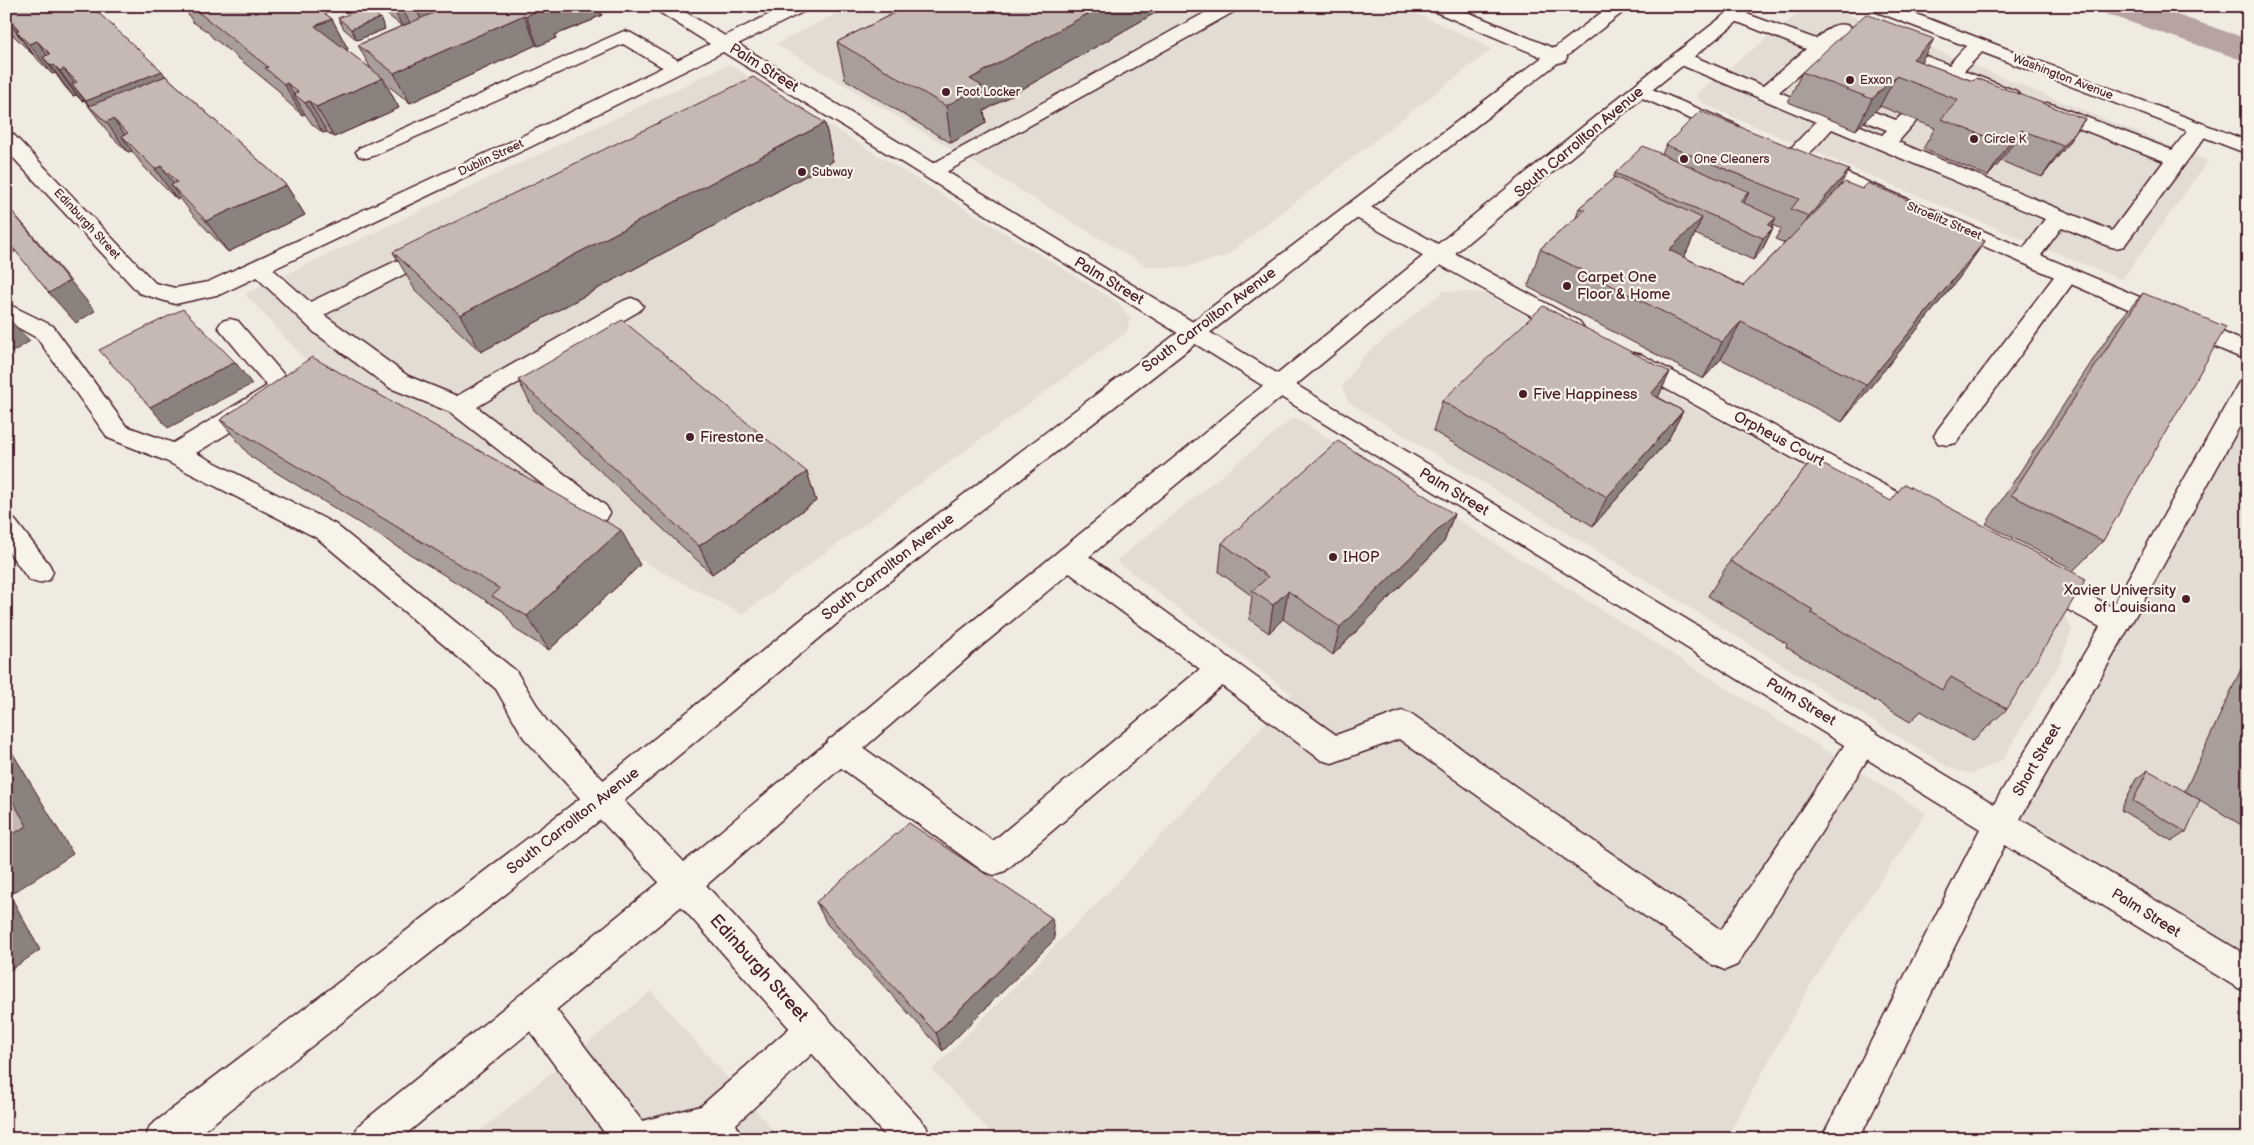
<svg xmlns="http://www.w3.org/2000/svg" width="2254" height="1145" font-family="'Balsamiq Sans',sans-serif">
<rect width="100%" height="100%" fill="#f0ebe0"/>
<filter id="ink" filterUnits="userSpaceOnUse"><feTurbulence type="fractalNoise" baseFrequency=".02" numOctaves="2"/><feDisplacementMap in="SourceGraphic" scale="10" xChannelSelector="R" yChannelSelector="G"/><feConvolveMatrix kernelMatrix="1 2 1 2 8 2 1 2 1" color-interpolation-filters="sRGB"/></filter>
<g filter="url(#ink)">
<!-- built -->
<path fill="#e3dcd2" d="M851 6H1399L1474 39 1491 50 1226 256 1183 268 1146 266 776 44Z
M1821 7 1837 10 2208 161 2122 280 1911 193 1715 109 1700 101 1696 94 1804 9Z
M729 64 1119 303 1130 318 1127 332 742 614 664 573 316 371 245 294Z
M1443 291 1484 293 2060 607 2072 629 2060 663 2003 759 1995 764 1970 774 1949 768 1647 581 1348 402 1342 387 1364 356Z
M2248 374V975L2000 823Z
M1294 417 1926 813 1811 984 1726 1139H997L932 1070 1116 884 1292 694 1116 561Z
M651 991 781 1139H470Z"/>
<g fill="none" stroke-linecap="round" stroke-linejoin="round">
<!-- canal -->
<path fill="#b7a4a2" fill-rule="evenodd" d="M2098 6H2150L2248 39V62L2103 13Z"/>
<!-- lane casing -->
<g stroke="#4a1f2b" stroke-width="3">
<path id="lane" d="M1217 6H1240L1237 10 939 176 932 178 925 176 922 172 925 168Z
M1736 10 1816 39C1826 31 1832 22 1846 25L1949 65C1959 54 1969 37 1985 41L1987 45 1985 49 1964 71 2016 91 2019 95 2016 99 2009 101 2002 99 1955 81C1948 88 1944 92 1933 89L1930 85 1939 75 1842 36 1832 45 1846 51 1848 55 1846 59 1839 61 1821 55 1779 92 1882 135 1887 130 1862 120 1859 116 1862 112 1869 110 1896 120C1903 113 1907 111 1916 114L1919 118 1898 142 2112 231 2164 161 2040 113 2037 109 2040 105 2047 103 2054 105 2172 150C2182 139 2190 122 2207 126L2210 130 2124 246 2116 248 2108 246 2062 227 2036 262 2028 264 2020 262 2017 257 2045 219 1832 129C1820 141 1805 165 1787 160L1784 156 1787 152 1816 122 1674 62 1672 58 1674 54 1681 52 1688 54 1763 86 1806 49 1730 19 1727 15 1730 11Z
M624 31 631 33 683 63 686 67 683 71 676 73 669 71 623 44 373 156 366 158 359 156 356 152 359 148Z
M434 243 442 245 445 250 442 255 324 315 408 376 457 396 623 301 631 298 639 301 643 306 639 311 477 407 606 506 610 513 606 520 597 523 588 520 450 412 390 388 315 333 247 268 250 263 258 261 266 263 310 302Z
M2067 268 2075 270 2078 275 2075 280 1956 443 1947 445 1938 443 1934 436 1938 429 2059 270Z
M6 303 53 326 126 426 173 443 267 386 218 327 222 321 230 319 238 321 295 388 292 394 196 453 335 524 516 671 546 720 613 790 618 800 613 810 602 814 591 810 524 738 496 689 317 538 166 461 108 438 37 338 6 321Z
M6 517 15 520 49 564 53 572 49 580 39 583 29 580 6 548Z
M1070 547 1080 550 1336 735 1402 711 1413 715 1721 930 1853 732 1864 728 1875 732 1879 741 1737 965 1725 970 1713 965 1399 739 1332 763 1321 760 1222 686 1005 871 994 875 983 871 829 759 825 749 829 739 840 736 851 739 993 841 1200 669 1060 566 1056 558 1060 550Z
M533 990 545 995 642 1121 701 1106 802 1017 814 1011 826 1017 832 1029 826 1041 736 1124 742 1139H609L521 1019 516 1007 521 995Z"/>
</g>
<!-- street casing -->
<g stroke="#4a1f2b" stroke-width="3">
<path id="street" d="M653 6H675L725 36 786 6H810L807 10 738 44 1288 380 1994 804 2100 627 2031 590 2027 582 2031 574 2041 571 2051 574 2112 607 2239 382 2248 379V411L2127 631 2020 819 2248 956V992L2236 987 2005 845 1859 1139H1821L1980 829 723 52 524 150 221 294 175 304 139 293 6 150V132L13 134 155 283 175 288 208 282 510 142 710 44 656 10Z
M1428 6H1453L1565 53 1567 57 1565 61 1558 63 1551 61 1431 10Z
M1640 84 1737 125 1740 129 1737 133 1730 135 1723 133 1633 94 1630 90 1633 86Z
M1811 158 2248 343V361L1804 168 1801 164 1804 160Z
M1357 202 1365 204 1580 322 1584 328 1580 334 1572 336 1564 334 1349 214 1346 209 1349 204Z
M1634 353 1642 355 1933 511 1937 518 1933 525 1924 528 1915 525 1626 367 1622 361 1626 355Z
M602 786 613 790 695 873 926 1126 931 1139H888L671 895 591 810 586 800 591 790Z"/>
</g>
<!-- secondary casing -->
<g stroke="#4a1f2b" stroke-width="3">
<path id="secondary" d="M1610 6H1631L864 601 613 810 193 1139H145L150 1126 591 790 844 585Z
M1736 6H1757L1647 94 974 652 695 895 400 1139H353L358 1126 671 873 954 636 1633 86Z
M1869 6H1895L2248 141V154L1872 10Z
M2234 6H2248V13L2237 10Z"/>
</g>
<!-- lane -->
<use href="#lane" fill="#f7f3e8" fill-rule="evenodd"/>
<!-- street -->
<use href="#street" fill="#f7f3e8" fill-rule="evenodd"/>
<!-- secondary -->
<use href="#secondary" fill="#f7f3e8" fill-rule="evenodd"/>
</g>
<!-- wall -->
<path fill="#aa9e9a" stroke="#4a1f2b" fill-rule="evenodd" d="M6 6 166 76 286 185 305 215 228 252 193 215 180 198 177 200 144 167 132 151 128 152 112 137 84 100 82 101 76 95 73 96 65 87 55 73 52 74 39 61 34 55H33L13 35 6 26Z
M183 6H315L332 19 348 49 346 50 371 69 358 45 402 26 376 6H599L602 15 593 19V20L555 35 556 38 538 46 536 45 410 103 386 84 399 108 334 137 327 132 323 133 312 124 305 114 302 115 283 98 279 91 212 37 208 32 193 22Z
M908 6H1167L984 111 986 123 951 143 845 79 837 42Z
M338 18H380L385 29 357 40 344 29Z
M1921 62 1973 81 2085 119 2064 149 2042 177 2001 161 1988 176 1923 149 1935 128 1880 106 1856 130 1788 102 1802 72Z
M825 123 833 161 481 352 415 290 393 252Z
M1666 145 1839 188 1862 189 1910 201 1907 207 1985 241 1959 278 1842 422 1721 359 1703 379 1528 287 1540 249 1576 218 1579 208 1613 179 1615 173 1662 154ZM1772 225 1781 229 1775 239 1785 243 1743 286 1684 257 1695 234 1753 260 1762 250 1773 228 1771 227Z
M2143 293 2103 541 2074 570 1986 524 2117 323Z
M1670 372 1658 397 1683 411 1668 440 1593 526 1433 431 1442 401Z
M518 380 807 472 816 501 712 574 534 410Z
M220 420 640 565 549 650 516 630 503 611 251 457Z
M1813 459 2007 709 1972 741 1921 711 1910 722 1786 647 1787 644 1708 596 1730 561Z
M1454 514 1444 542 1333 655 1283 619 1269 633 1249 619 1252 596 1219 572 1222 543Z
M2248 654V829L2185 791Z
M2148 770 2186 832 2172 841 2121 810 2136 779Z
M2248 853V868L2243 865Z
M816 902 1055 939 943 1051 827 924Z"/>
<!-- shaded-wall -->
<path fill="#8b817d" stroke="#4a1f2b" d="M392 6H401L410 23 402 26Z
M423 6H490L431 39 416 9Z
M541 6H599L602 15 593 19V20L555 35 556 38 538 46 526 16Z
M1102 6H1167L984 111 986 123 951 143 946 106 970 79Z
M524 15 536 45 410 103 394 73Z
M380 18 385 29 357 40 351 29Z
M332 19 348 49 331 56 315 26Z
M14 24 29 44 16 31 34 55H33L11 25Z
M1934 39 1917 69 1913 59Z
M37 41 76 95 73 96 51 66 43 57 55 73 52 74 29 44Z
M64 69 86 99 72 84 84 100 82 101 60 71Z
M162 71 183 101 113 119 136 149 122 136 132 151 128 152 106 122 91 108 86 101Z
M1896 76 1880 106 1856 130 1872 99Z
M383 78 399 108 334 137 316 107Z
M287 83 305 114 302 115 284 84Z
M309 101 327 132 323 133 305 103Z
M2085 119 2064 149 2042 177 2063 146Z
M825 123 833 161 481 352 460 315Z
M2021 130 2001 161 1988 176 2008 145Z
M161 166 183 197 171 185 180 198 177 200 155 169Z
M1849 170 1832 200 1793 247 1809 216Z
M286 185 305 215 228 252 206 221Z
M1749 192 1739 213 1740 201Z
M10 209 36 239 95 311 76 323 49 293Z
M1702 218 1685 256 1653 287 1669 250Z
M1776 218 1768 234 1773 228 1762 250 1753 260 1763 238 1768 225Z
M6 237 18 250 6 257Z
M1985 241 1959 278 1842 422 1866 385Z
M6 316 30 341 6 356Z
M1741 322 1721 359 1703 379 1722 342Z
M235 362 252 384 168 428 150 407Z
M1670 372 1656 402 1651 394Z
M1683 411 1668 440 1593 526 1607 497Z
M807 472 816 501 712 574 699 546Z
M1454 514 1444 542 1333 655 1340 627Z
M621 530 640 565 549 650 527 616Z
M1288 591 1283 619 1269 633 1273 605Z
M6 742 73 854 10 895 40 950 6 973Z
M1052 918 1055 939 943 1051 936 1033Z"/>
<!-- building -->
<path fill="#c6b8b3" stroke="#4a1f2b" d="M6 6H91L162 71 86 101 72 84 77 82 64 69 60 71 54 65 51 66 43 57 50 54 37 41 29 44 16 31 19 30 14 24 11 25 6 21Z
M197 6H315L332 19 315 26 383 78 316 107 309 101 305 103 294 94 298 92 287 83 284 84 265 68 268 67 193 8Z
M413 6H423L416 9Z
M450 6H541L544 8 526 16 524 15 394 73 358 45Z
M908 6H1102L970 79 982 86 946 106 837 42Z
M367 7 380 18 351 29 338 18Z
M1866 14 1934 39 1913 59 1973 81 1976 78 2085 119 2063 146 2021 130 2008 145 1941 119 1958 100 1896 76 1872 99 1802 72Z
M166 76 286 185 206 221 171 185 177 182 161 166 155 169 122 136 128 133 113 119 106 122 89 106Z
M753 77 825 123 460 315 393 252Z
M1700 111 1849 170 1809 216 1791 209 1799 199 1666 145Z
M1643 146 1749 192 1740 201 1776 218 1768 225 1773 228 1763 238 1615 173Z
M1615 177 1702 218 1669 250 1743 286 1845 182 1862 189 1868 183 1910 201 1905 206 1985 241 1866 385 1741 322 1722 342 1540 249 1585 210 1579 208Z
M6 207 10 209 69 281 49 293 6 239Z
M2143 293 2226 327 2103 541 2011 495Z
M1543 306 1670 372 1651 394 1683 411 1607 497 1442 401Z
M183 309 235 362 150 407 99 350Z
M622 320 807 472 699 546 518 380Z
M312 357 621 530 527 616 492 596 500 589 220 420Z
M1338 441 1454 514 1340 627 1288 591 1273 605 1252 591 1268 577 1222 543Z
M1813 459 1891 501 1904 484 2086 579 2007 709 1951 677 1942 690 1811 613 1813 610 1730 561Z
M2248 739V756L2242 752Z
M2148 770 2200 800 2186 832 2133 801Z
M6 790 27 826 6 838Z
M909 823 1052 918 936 1033 816 902Z"/>
</g>
<!-- markers -->
<g fill="#4a1f2b" stroke="#f7f3e8" stroke-width="2">
<circle cx="1850" cy="80" r="5"/>
<circle cx="946" cy="92" r="5"/>
<circle cx="1974" cy="139" r="5"/>
<circle cx="1684" cy="159" r="5"/>
<circle cx="802" cy="172" r="5"/>
<circle cx="1567" cy="286" r="5"/>
<circle cx="1523" cy="394" r="5"/>
<circle cx="690" cy="437" r="5"/>
<circle cx="1333" cy="557" r="5"/>
<circle cx="2186" cy="599" r="5"/>
</g>
<g text-anchor="middle" dominant-baseline="central" stroke-width="4.5" stroke-linejoin="round" paint-order="stroke">
<!-- far-street labels -->
<g font-size="12" fill="#4a1f2b" stroke="#f7f3e8">
<text transform="translate(2063 77) rotate(21)">Washington Avenue</text>
<text transform="translate(491 158) rotate(-25)">Dublin Street</text>
<text transform="translate(1944 221) rotate(23)">Stroelitz Street</text>
<text transform="translate(87 224) rotate(47)">Edinburgh Street</text>
</g>
<!-- far-poi labels -->
<g font-size="12" fill="#4a1f2b" stroke="#f7f3e8" text-anchor="start">
<text x="1860" y="80">Exxon</text>
<text x="956" y="92">Foot Locker</text>
<text x="1984" y="139">Circle K</text>
<text x="1694" y="159">One Cleaners</text>
<text x="812" y="172">Subway</text>
</g>
<!-- street labels -->
<g font-size="15" fill="#4a1f2b" stroke="#f7f3e8">
<text transform="translate(764 68) rotate(32)">Palm Street</text>
<text transform="translate(1579 142) rotate(-40)">South Carrollton Avenue</text>
<text transform="translate(1109 281) rotate(31)">Palm Street</text>
<text transform="translate(1209 320) rotate(-37)">South Carrollton Avenue</text>
<text transform="translate(1779 439) rotate(28)">Orpheus Court</text>
<text transform="translate(1454 492) rotate(31)">Palm Street</text>
<text transform="translate(888 567) rotate(-38)">South Carrollton Avenue</text>
<text transform="translate(1801 702) rotate(31)">Palm Street</text>
<text transform="translate(2037 760) rotate(-60)">Short Street</text>
<text transform="translate(573 821) rotate(-38)">South Carrollton Avenue</text>
<text transform="translate(2146 913) rotate(32)">Palm Street</text>
</g>
<!-- poi labels -->
<g font-size="15" fill="#4a1f2b" stroke="#f7f3e8" text-anchor="start">
<text x="1577" y="277">Carpet One<tspan x="1577" dy="17">Floor &amp; Home</tspan></text>
<text x="1533" y="394">Five Happiness</text>
<text x="700" y="437">Firestone</text>
<text x="1343" y="557">IHOP</text>
<text x="2176" y="590" text-anchor="end">Xavier University<tspan x="2176" dy="17">of Louisiana</tspan></text>
</g>
<!-- near-street labels -->
<g font-size="18" fill="#4a1f2b" stroke="#f7f3e8">
<text transform="translate(759 968) rotate(48)">Edinburgh Street</text>
</g>
</g>
<!-- margin -->
<rect width="2254" height="1145" fill="none" stroke="#f7f3e8" stroke-width="25"/>
<rect x="12" y="12" width="2229" height="1120" fill="none" stroke="#4a1f2b" stroke-width="2" filter="url(#ink)"/>
</svg>
